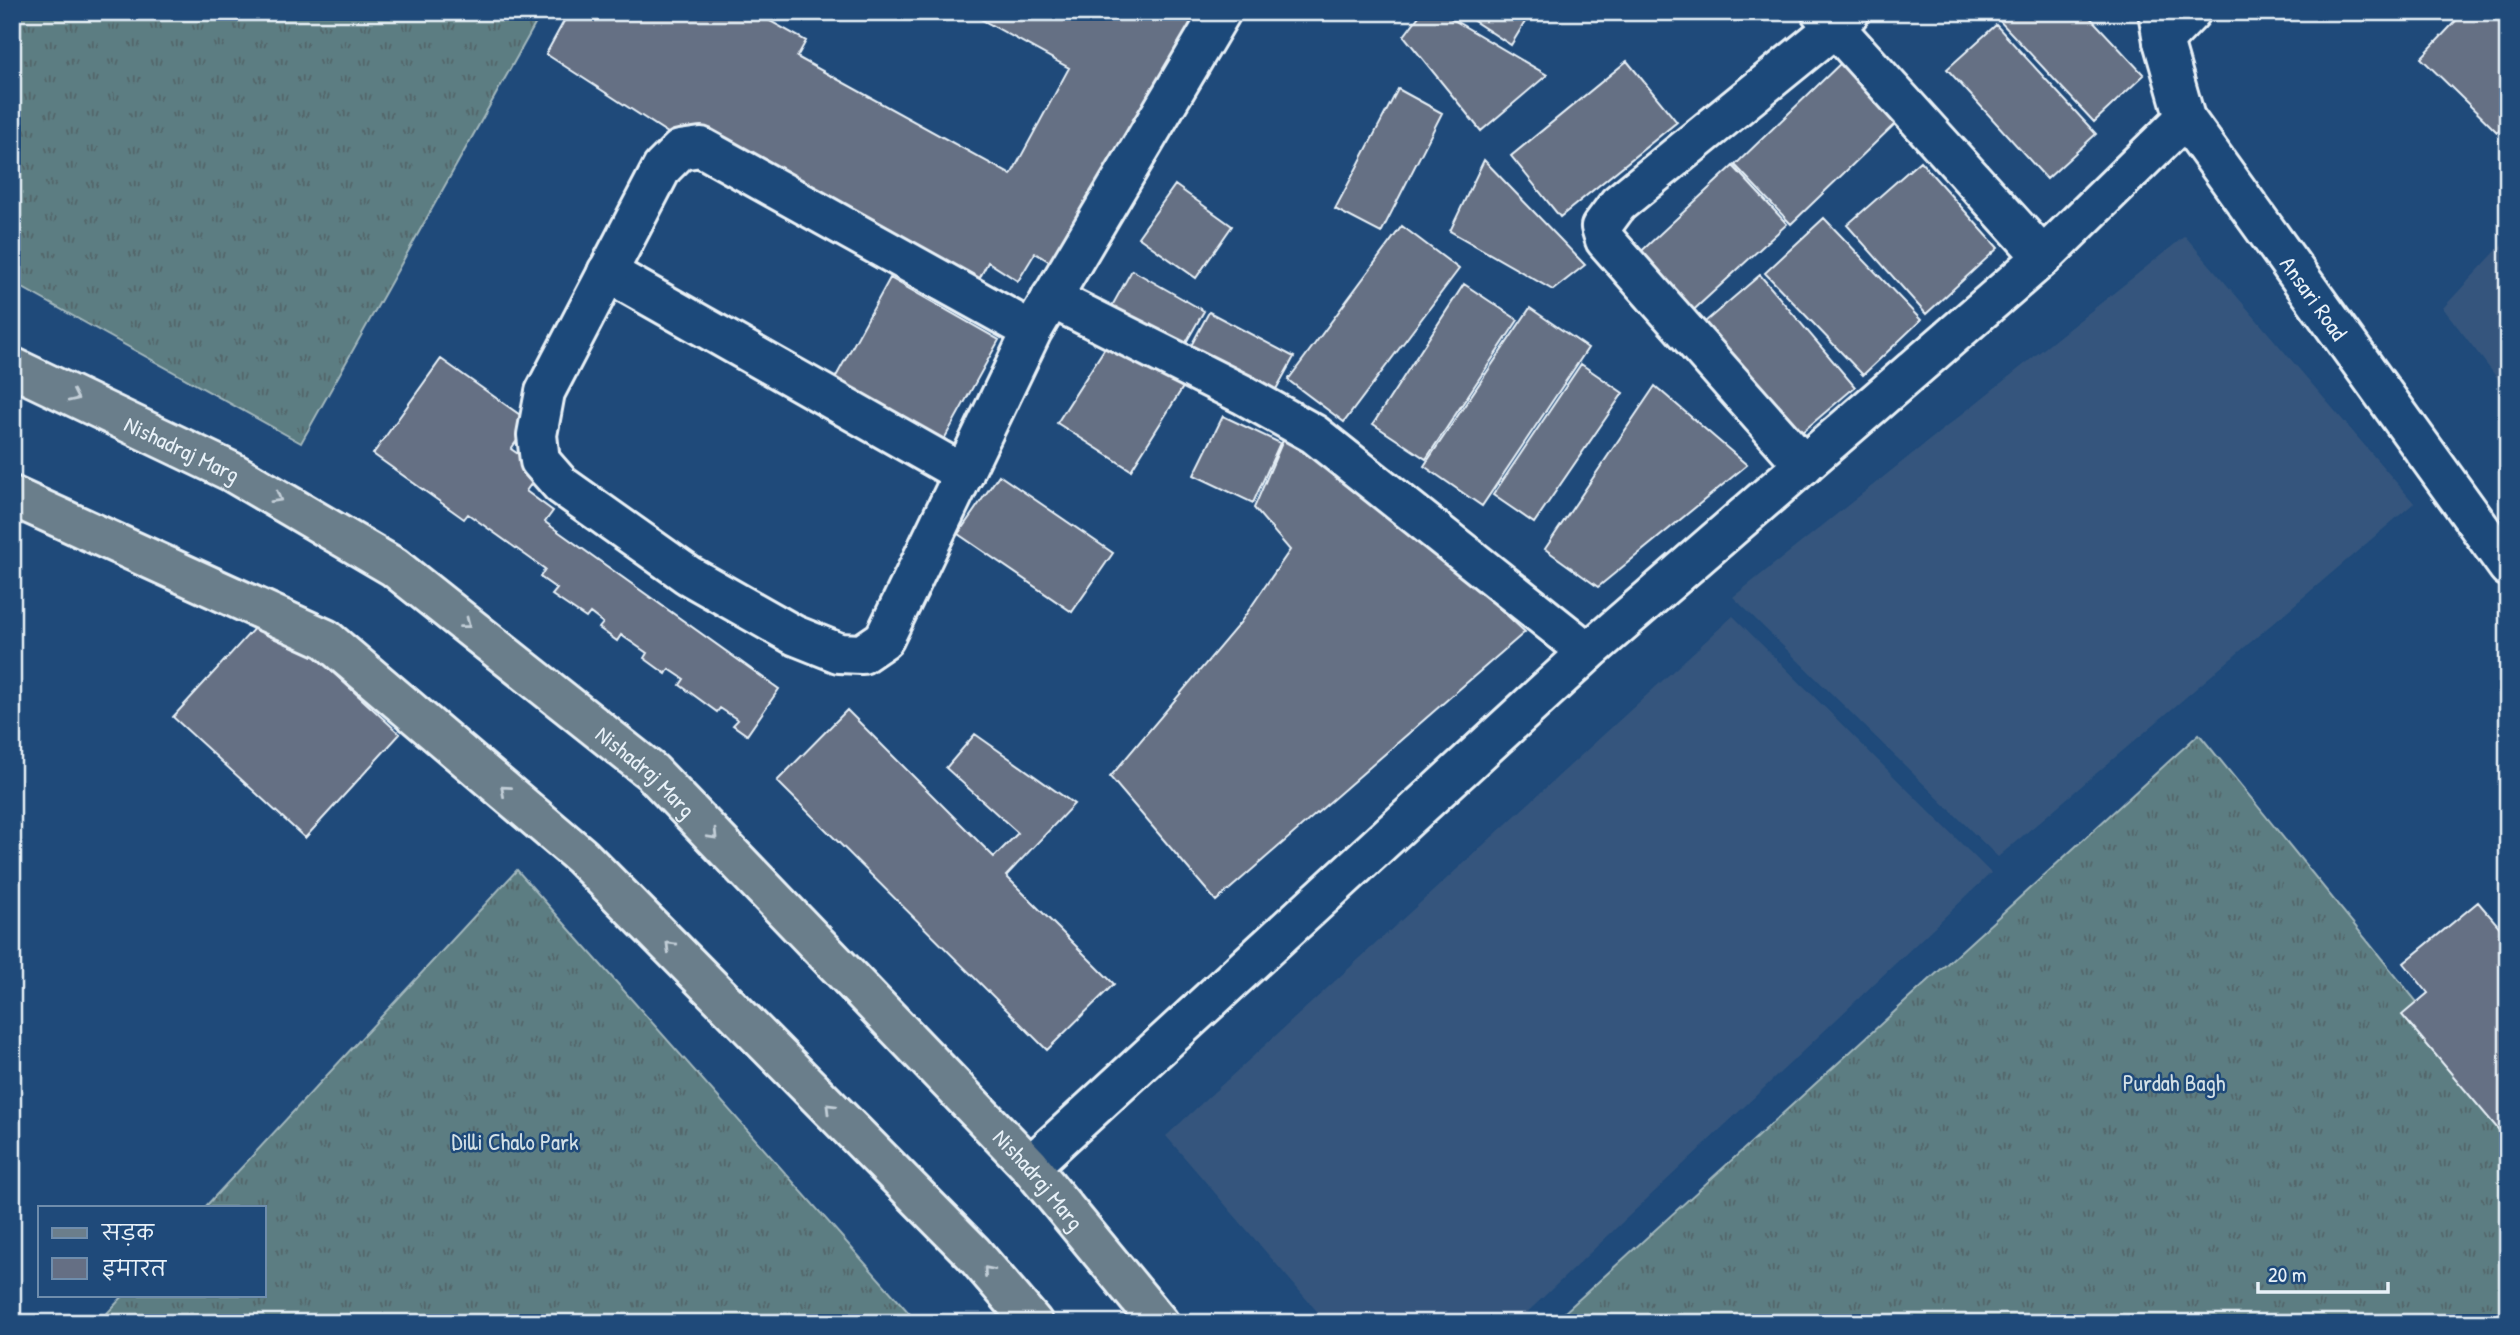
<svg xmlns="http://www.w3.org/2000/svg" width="2520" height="1335" font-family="'Patrick Hand','Playpen Sans Deva',sans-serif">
<defs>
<pattern id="grass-tufts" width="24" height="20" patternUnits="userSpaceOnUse" patternTransform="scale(1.75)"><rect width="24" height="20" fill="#5c7d82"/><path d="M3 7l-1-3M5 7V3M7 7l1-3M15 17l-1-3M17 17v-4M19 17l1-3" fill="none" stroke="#526569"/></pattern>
</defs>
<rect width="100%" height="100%" fill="#1f4a7a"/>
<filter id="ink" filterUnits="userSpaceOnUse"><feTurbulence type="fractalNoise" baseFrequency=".0143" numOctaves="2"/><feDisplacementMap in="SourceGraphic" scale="14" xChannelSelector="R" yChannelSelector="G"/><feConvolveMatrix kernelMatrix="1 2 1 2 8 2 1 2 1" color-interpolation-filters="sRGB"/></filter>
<g filter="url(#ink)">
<!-- built -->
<path fill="#34557d" d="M2185 236 2414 503 1998 857 1733 597Z
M2508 238V392L2443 308Z
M1733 616 1991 873 1516 1323H1327L1166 1136Z"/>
<!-- grass -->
<path fill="url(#grass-tufts)" stroke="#a2b7bd" stroke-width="2" d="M12 12H542L301 443 12 282Z
M2199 734 2508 1114V1323H1553Z
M517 870 918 1323H98L124 1295H264V1207H205Z"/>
<!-- building -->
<path fill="#656f84" stroke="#e8f1f8" stroke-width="2" d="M569 12H754L806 41 797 57 1011 175 1069 68 968 12H1212L1055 265 1035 253 1018 281 988 262 974 289 698 128 688 146 546 54Z
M1422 12H1440L1547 75 1481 131 1404 36Z
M1460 12H1531L1511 45Z
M1998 12H2085L2144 75 2094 122 1995 16Z
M2464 12H2508V121L2497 132 2421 58Z
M1996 25 2096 134 2047 179 1947 69Z
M1627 61 1677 122 1560 217 1511 156Z
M1843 61 1899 120 1791 224 1735 165Z
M1398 89 1442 113 1381 233 1335 209Z
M1484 160 1585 265 1553 290 1450 231Z
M1920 161 1998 248 1926 314 1847 225Z
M1733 166 1787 224 1686 317 1633 259Z
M1175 185 1232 226 1196 278 1138 237Z
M1824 218 1921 320 1863 375 1765 273Z
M1402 226 1459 269 1344 422 1288 380Z
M1132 270 1204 311 1180 353 1108 313Z
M1760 275 1855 387 1794 439 1699 327Z
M890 278 999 340 942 443 833 382Z
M1464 284 1518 320 1426 459 1373 424Z
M1530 308 1588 348 1482 506 1424 466Z
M1209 312 1294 357 1270 400 1186 355Z
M1112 337 1185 384 1131 470 1057 423Z
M441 359 530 422 511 449 541 470 526 491 553 511 545 522 779 689 747 735 733 725 738 720 720 708 717 712 680 685 684 679 669 669 666 674 644 658 647 653 621 635 617 641 599 628 603 623 590 613 586 618 552 595 557 589 540 577 545 569 468 514 464 519 373 454Z
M1581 364 1623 393 1534 523 1493 495Z
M1655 386 1747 465 1598 587 1545 549Z
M1223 416 1280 443 1253 503 1194 475Z
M1287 431 1383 500 1525 632 1216 901 1110 777 1240 623 1290 550 1254 508Z
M999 475 1113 553 1072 612 958 534Z
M268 613 400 734 305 838 173 717Z
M847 710 994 857 1018 833 946 768 975 734 1074 804 1006 876 1114 984 1047 1050 777 781Z
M2478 902 2508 937V1141L2402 1015 2428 993 2404 963Z"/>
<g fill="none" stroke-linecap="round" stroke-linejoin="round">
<!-- minor casing -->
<g stroke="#e8f1f8" stroke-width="44">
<g id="minor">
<path d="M1821 12 2043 257"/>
<path id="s1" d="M2158 12 2163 41 2185 118 2508 567"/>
<path d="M2163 41 2191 12"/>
<path d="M607 272 964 474"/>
<path d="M1051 298 1242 394 1314 434 1588 652"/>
<path d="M1032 331 701 147 680 150 662 168 545 392 537 435 540 461 561 485 688 575 794 635 839 653 862 654 884 639 1032 331 1221 12"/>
<path d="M1804 465 1605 240 1601 227 1618 204 1834 28 1850 12"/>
<path d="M1030 1166 1588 652 2043 257 2185 118"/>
</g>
</g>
<!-- major casing -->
<g stroke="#e8f1f8" stroke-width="44">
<g id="major">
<path id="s2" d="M12 367 232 472 394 567 652 772 1030 1166 1159 1323"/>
<path d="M12 496 326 639 581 856 973 1253 1033 1323"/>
</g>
</g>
<!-- minor -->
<use href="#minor" stroke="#1f4a7a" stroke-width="38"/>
<!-- major -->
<use href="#major" stroke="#6b7e8b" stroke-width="38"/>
</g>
<!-- one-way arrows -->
<defs><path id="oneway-chevron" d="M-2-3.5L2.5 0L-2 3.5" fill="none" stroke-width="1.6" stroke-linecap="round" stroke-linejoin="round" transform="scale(1.75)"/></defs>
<g stroke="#c2ced7">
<use href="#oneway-chevron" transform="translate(74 397) rotate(25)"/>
<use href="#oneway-chevron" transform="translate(277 498) rotate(30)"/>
<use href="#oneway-chevron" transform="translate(466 624) rotate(38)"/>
<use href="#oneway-chevron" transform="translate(505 790) rotate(-139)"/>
<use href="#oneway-chevron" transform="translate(713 835) rotate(46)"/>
<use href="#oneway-chevron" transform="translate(670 946) rotate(-135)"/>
<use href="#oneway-chevron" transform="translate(830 1108) rotate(-135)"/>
<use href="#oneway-chevron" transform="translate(988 1271) rotate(-131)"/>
</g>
</g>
<g text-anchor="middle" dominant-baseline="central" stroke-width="5" stroke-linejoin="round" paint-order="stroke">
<!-- street labels -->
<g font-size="23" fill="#e8f1f8" stroke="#1f4a7a">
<text stroke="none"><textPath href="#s1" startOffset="331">Ansari Road</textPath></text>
<text stroke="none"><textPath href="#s2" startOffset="189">Nishadraj Marg</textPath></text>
<text stroke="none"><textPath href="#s2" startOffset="756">Nishadraj Marg</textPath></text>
<text stroke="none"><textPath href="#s2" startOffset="1323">Nishadraj Marg</textPath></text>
</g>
<!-- park labels -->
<g font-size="23" fill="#d3e0e6" stroke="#1f4a7a">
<text x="2174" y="1082">Purdah Bagh</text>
<text x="515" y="1141">Dilli Chalo Park</text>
</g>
</g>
<!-- margin -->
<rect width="2520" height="1335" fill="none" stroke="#1f4a7a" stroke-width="42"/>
<rect x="21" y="21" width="2478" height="1293" fill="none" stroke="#e8f1f8" stroke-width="2.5" filter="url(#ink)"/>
<!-- legend -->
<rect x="38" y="1206" width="228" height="91" fill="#1f4a7a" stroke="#6f8dac" stroke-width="2"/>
<rect x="52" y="1228" width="35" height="10" fill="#6b7e8b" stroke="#6f8dac" stroke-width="2"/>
<text x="102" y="1240" font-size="21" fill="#e8f1f8">सड़क</text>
<rect x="52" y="1258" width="35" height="21" fill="#656f84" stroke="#6f8dac" stroke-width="2"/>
<text x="102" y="1276" font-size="21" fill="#e8f1f8">इमारत</text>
<!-- scale -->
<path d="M2258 1282v10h130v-10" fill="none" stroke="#e8f1f8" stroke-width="3.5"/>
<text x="2268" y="1282" font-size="21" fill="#e8f1f8" stroke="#1f4a7a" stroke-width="5" paint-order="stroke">20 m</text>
</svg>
